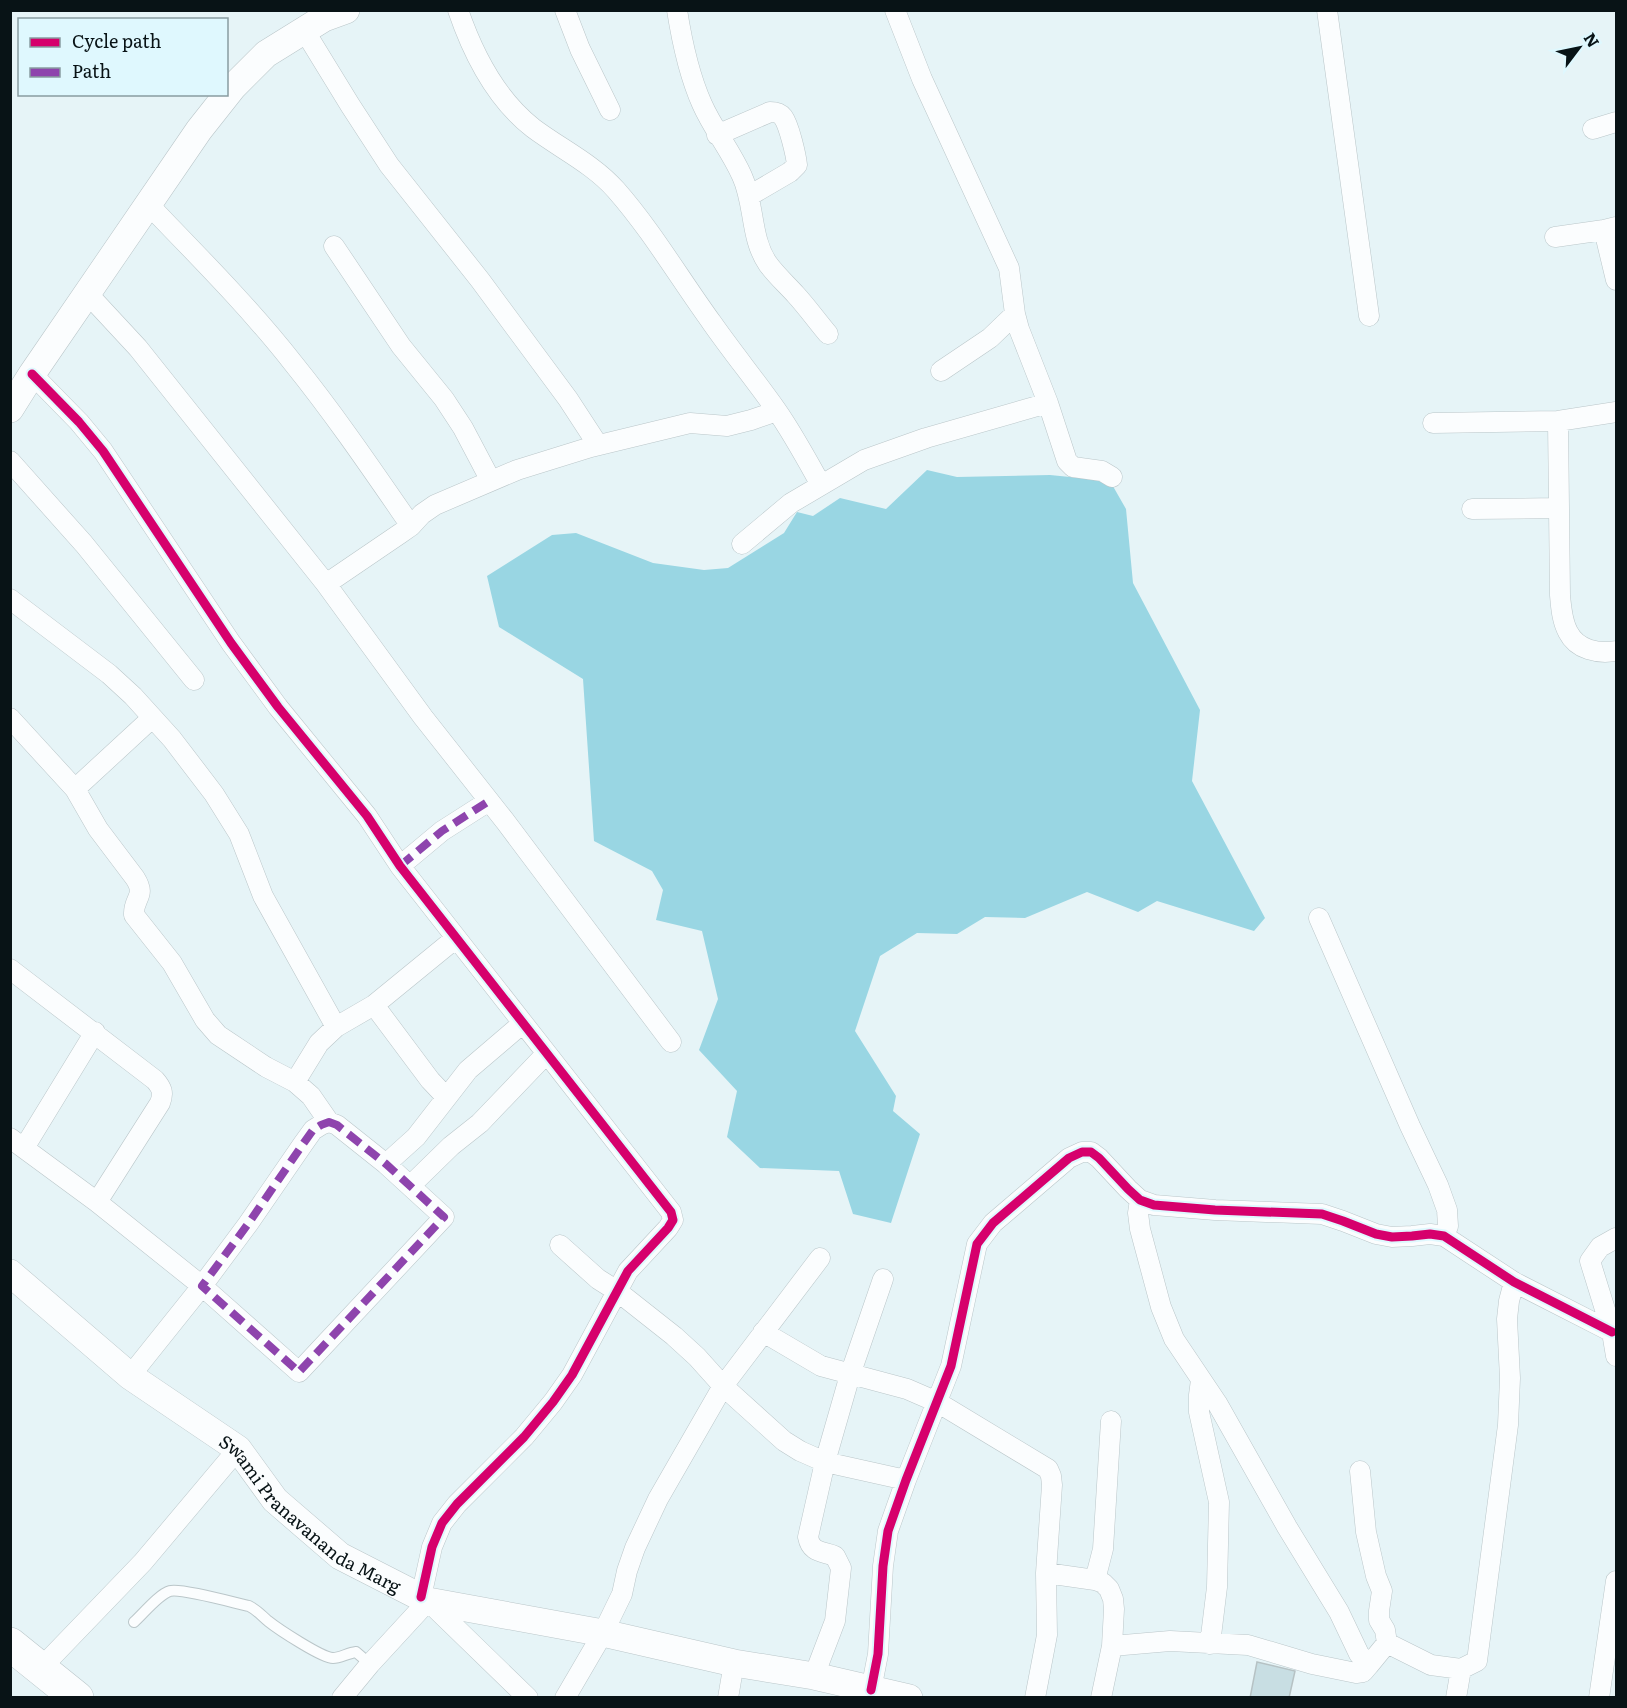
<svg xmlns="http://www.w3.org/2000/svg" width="1627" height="1708" font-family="Literata,serif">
<rect width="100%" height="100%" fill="#e6f4f7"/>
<!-- water -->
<path fill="#99d6e3" d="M927 470 957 477 1050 475 1110 481 1126 509 1133 583 1200 710 1192 781 1265 918 1254 931 1157 901 1138 912 1087 892 1025 918 985 917 957 934 917 933 880 956 855 1031 896 1096 893 1111 920 1134 891 1223 853 1214 839 1171 760 1168 727 1137 737 1091 699 1050 718 999 702 931 656 920 663 890 652 871 594 841 583 679 499 627 487 576 552 535 576 533 653 563 704 570 728 568 784 533 797 512 813 516 840 498 886 509Z"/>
<!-- building -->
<path fill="#c8dee3" stroke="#b6c2c4" stroke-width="1.5" d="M1257 1662 1295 1671 1289 1698H1250Z"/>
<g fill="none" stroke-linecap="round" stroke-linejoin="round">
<!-- lane casing -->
<g stroke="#bac6c9" stroke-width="12">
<path id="lane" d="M134 1622C143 1614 159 1594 170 1591 181 1588 235 1603 249 1606 257 1610 261 1615 268 1621 278 1629 322 1658 333 1658 340 1658 348 1653 356 1652L370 1664"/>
</g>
<!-- street casing -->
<g stroke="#bac6c9" stroke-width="21">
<path id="street" d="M458 10C473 54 496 99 533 128 561 149 593 164 616 190 652 231 680 279 712 323 733 353 756 381 777 411 793 434 807 460 821 485
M565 10 580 49 610 110
M677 10C682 42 689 75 702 104 713 129 731 151 742 176 755 204 750 238 768 264 776 275 787 285 796 295 807 307 817 321 828 334
M895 10 922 79 1009 268 1015 314 1019 329 1048 403 1067 461 1073 467 1102 471 1112 477
M1327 10 1369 316
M304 30 350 105 389 165 480 280 568 399 598 445
M1593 129 1616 122
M717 135 770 112C775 112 780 113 783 117 789 125 796 155 797 165L790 172 749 196
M148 204C198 256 249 307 293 363 335 415 373 471 411 526
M1604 230 1616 280
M1555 237 1604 230 1616 227
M334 246 401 346 444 399 463 428 491 481
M87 293 138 348 326 584 423 717 505 821 671 1042
M941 371 990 338 1015 314
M32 374 79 422 103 451 231 643 278 707 367 816 400 866 671 1212 673 1220 668 1228 628 1271 572 1375 553 1402 524 1437 457 1504 442 1523 432 1547 421 1597
M1558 421 1560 595C1561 607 1562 621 1568 632 1577 650 1598 654 1616 651
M1433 423 1558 421 1616 412
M10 461 84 544 194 680
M1472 509 1559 508
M742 544 791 503 864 460 926 438 1048 403
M326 584 401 533 411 526 422 514 435 505 517 470 591 447 690 423 727 426 751 420 777 411
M10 599 109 674 133 696 172 739 214 794 239 834 263 896 336 1027
M10 718 75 789 98 829 135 878C147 897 133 897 134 915L172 963 205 1020 218 1035 266 1067 295 1082 311 1096 329 1122
M75 789 152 718
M400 866 442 831 489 801
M1319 918 1410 1126 1438 1185 1447 1210 1448 1226 1444 1236
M10 969 155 1080C162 1088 164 1093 160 1103L97 1202
M374 1005 430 1080 446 1097
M295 1082 319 1043 336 1027 374 1005 456 938
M329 1122 337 1125 386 1164 444 1217 299 1372 202 1286 248 1224 303 1144 313 1130 321 1125Z
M10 1138 97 1202 202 1286 130 1376
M24 1148 95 1032
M386 1164 416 1137 468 1070 523 1023
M410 1186 451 1146 480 1123 546 1054
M1140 1200 1138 1213 1140 1229 1161 1307 1174 1339 1217 1403 1287 1527 1339 1612 1359 1654 1369 1665 1387 1643 1431 1665 1461 1669
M1616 1238 1600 1247 1590 1261 1612 1332 1616 1356
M560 1245 598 1279 617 1291 674 1336 697 1357 723 1386 784 1441 800 1451 825 1462 906 1480
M763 1332 821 1366 907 1389 937 1402 1048 1469 1051 1476 1052 1485 1046 1573 1047 1635 1035 1698
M1201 1380 1199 1395V1412L1219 1502 1217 1587 1210 1644
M1360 1471 1366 1532 1376 1576 1382 1591 1379 1611V1620L1385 1630 1387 1643
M1046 1573 1095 1580 1103 1583 1109 1589 1113 1599 1114 1609 1112 1646 1101 1698
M1095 1580 1103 1549 1111 1421
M1112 1646 1170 1641 1248 1645 1312 1664 1356 1673 1363 1672 1369 1665
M41 1668 143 1562 238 1449
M814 1676 835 1621 841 1568 835 1556C822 1551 811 1553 808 1537L825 1462 850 1375 883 1279
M871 1690 878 1654 883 1566 888 1531 906 1480 951 1366 977 1244 993 1223 1069 1158 1082 1152H1091L1099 1158 1128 1189 1140 1200 1154 1205 1215 1210 1322 1214 1343 1221 1376 1234 1392 1237 1412 1236 1430 1234 1444 1236 1514 1282 1612 1332
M342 1698 370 1664 428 1601 528 1698
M565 1698 603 1633 622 1594 627 1571 635 1548 658 1499 723 1386 820 1258
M728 1698 734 1663
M1456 1698 1461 1669 1477 1661 1508 1425 1510 1378 1507 1319 1509 1301 1514 1282
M1599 1698 1616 1581"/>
</g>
<!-- secondary casing -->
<g stroke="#bac6c9" stroke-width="28">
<g id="secondary">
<path d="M10 409 32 374 199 130 233 87 266 54 324 18 346 10"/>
<path id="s1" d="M10 1273 130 1376 238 1449 275 1500 340 1556 428 1601 603 1633 734 1663 814 1676 909 1698"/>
</g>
</g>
<!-- highway casing -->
<g stroke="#bac6c9" stroke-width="34">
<path id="highway" d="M10 1644 77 1698"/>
</g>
<!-- lane -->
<use href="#lane" stroke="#fbfdfe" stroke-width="10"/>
<!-- street -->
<use href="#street" stroke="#fbfdfe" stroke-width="20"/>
<!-- secondary -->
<use href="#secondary" stroke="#fbfdfe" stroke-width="27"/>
<!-- highway -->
<use href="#highway" stroke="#fbfdfe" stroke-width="33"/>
<!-- quiet -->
<path stroke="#8e44ad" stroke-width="8" stroke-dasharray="15 8" stroke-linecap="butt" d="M400 866 442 831 489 801
M329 1122 337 1125 386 1164 444 1217 299 1372 202 1286 248 1224 303 1144 313 1130 321 1125Z"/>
<!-- cycleway casing -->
<g stroke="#dff8fe" stroke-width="13">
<path id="cycleway" d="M32 374 79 422 103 451 231 643 278 707 367 816 400 866 671 1212 673 1220 668 1228 628 1271 572 1375 553 1402 524 1437 457 1504 442 1523 432 1547 421 1597
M871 1690 878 1654 883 1566 888 1531 906 1480 951 1366 977 1244 993 1223 1069 1158 1082 1152H1091L1099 1158 1128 1189 1140 1200 1154 1205 1215 1210 1322 1214 1343 1221 1376 1234 1392 1237 1412 1236 1430 1234 1444 1236 1514 1282 1612 1332"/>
</g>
<!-- cycleway -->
<use href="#cycleway" stroke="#d6006c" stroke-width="9"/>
</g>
<g text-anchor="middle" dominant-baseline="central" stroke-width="5" stroke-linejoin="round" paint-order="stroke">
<!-- street labels -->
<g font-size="18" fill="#081316" stroke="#dff8fe">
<text stroke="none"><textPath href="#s1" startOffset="387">Swami Pranavananda Marg</textPath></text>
</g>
</g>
<!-- border -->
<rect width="1627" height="1708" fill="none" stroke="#081316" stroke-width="24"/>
<!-- legend -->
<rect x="18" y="18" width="210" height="78" fill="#dff8fe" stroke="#899ca1" stroke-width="1.5"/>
<rect x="30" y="38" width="30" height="9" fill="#d6006c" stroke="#899ca1" stroke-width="1.5"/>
<text x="72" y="48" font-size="18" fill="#081316">Cycle path</text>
<rect x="30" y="68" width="30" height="9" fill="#8e44ad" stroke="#899ca1" stroke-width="1.5"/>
<text x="72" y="78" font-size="18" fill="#081316">Path</text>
<!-- north arrow -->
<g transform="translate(1579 48) rotate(58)" stroke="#dff8fe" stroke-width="4.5" paint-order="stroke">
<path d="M0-4.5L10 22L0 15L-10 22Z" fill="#081316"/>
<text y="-9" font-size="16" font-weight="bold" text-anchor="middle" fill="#081316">N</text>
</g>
</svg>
